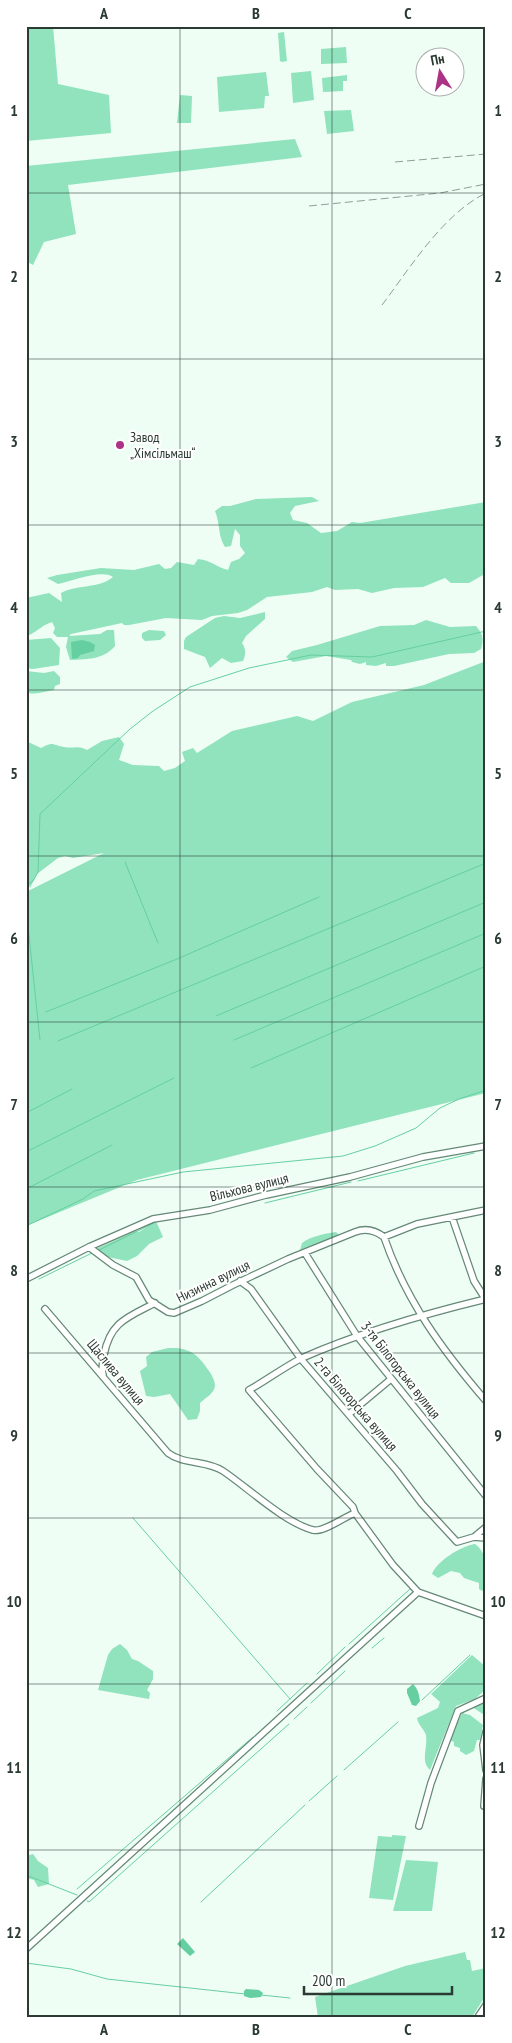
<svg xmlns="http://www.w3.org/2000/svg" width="512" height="2043" font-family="'PT Sans Narrow',sans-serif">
<rect width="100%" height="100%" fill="#eefef5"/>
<!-- green -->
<path fill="#90e3bc" d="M26 26H53L58 84 109 95 111 133 26 141Z
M284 32 287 61 282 62 280 61 278 33Z
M346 47 347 63 321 64V49Z
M311 71 314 100 293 103 291 73Z
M266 72 269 96H265L264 108 219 112 217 77Z
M347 75V81H343V91L323 92 322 78Z
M180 95 192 96 191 123H177Z
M351 110 354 131 327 134 324 111Z
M295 139 302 157 68 185 76 234 44 242 33 265 26 261V166Z
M312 497 319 501 295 506 290 513 293 520 307 523 321 533 337 531 352 522 360 523 486 502V576L483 575 469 583H451L445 578 423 587 394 588 372 593 358 589 335 590 327 587 312 592 267 597 247 610 238 613 212 616 202 620 166 618 129 625H124L122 623 71 634 69 636 100 634 107 630H114L115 646C103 660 87 659 70 660L66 647 68 637H57L53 633 55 628 52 622C40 626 35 634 26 636V598L49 593 62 602 61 593C77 584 99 589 113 577 102 569 72 581 58 584L47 578 57 575 101 568 134 570 159 564 165 569 171 568 177 562 194 565 198 559C211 560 216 567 228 570L231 562 239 559 245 553 240 546V535L235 529 231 546 225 547C218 537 220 523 215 511L222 506H230L256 499Z
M265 612V619L246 636 242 643C246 649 246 654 243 661L231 663 222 658 210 668 205 657 184 649V641L186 637 215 618 224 616 240 618Z
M426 620 450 627 476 626C483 634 484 639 481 649L474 653 449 654 394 666H386V663L376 666 366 665V662L360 664 352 662 351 660 326 656 293 662 286 657 292 651 317 645 380 626 414 625Z
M149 630 164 631 166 635 160 640 145 641 142 638V633Z
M51 638 60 648 59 665 33 669 26 668V640Z
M486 661V1093L137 1180 26 1226V892L104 853 73 858 65 856 58 858 37 874 30 888 26 877V741L41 748C55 741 51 745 64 747 73 749 77 745 87 750L102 741 119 737 124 744 119 760 133 765 159 766 164 771 175 768 185 761 182 752 193 748 197 753 232 731 297 716 313 721 352 702 424 685Z
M26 671 44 673 54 671 60 677V684L55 686 54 690C45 691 38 695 29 693L26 696Z
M156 1221 163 1237 149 1244 137 1256 127 1261 103 1256 98 1251V1248L135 1231 139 1232Z
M336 1232 339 1235 300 1250 302 1243C312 1236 323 1234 336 1232Z
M168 1348C189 1347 198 1354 209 1371 212 1375 215 1381 215 1386 214 1394 205 1398 200 1403V1411L197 1419 188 1420 170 1394 154 1397 146 1396 140 1371 147 1366 146 1357 152 1352Z
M475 1544C489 1554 486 1572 486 1588L482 1591 479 1589V1583L464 1578 460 1573 451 1571 438 1578 432 1574C437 1561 461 1546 475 1544Z
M120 1644 127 1650 132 1659 138 1661 153 1671V1679L147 1690 150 1693 149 1699 98 1690 108 1655 112 1649Z
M472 1655 486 1667V1689L475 1699 456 1706 430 1770C420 1761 428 1747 426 1735 424 1729 418 1725 417 1718L438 1708 440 1702 431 1694Z
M486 1700V1716L472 1707Z
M462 1713 470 1715 483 1725 480 1740H477L474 1751 466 1755 460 1751V1748L454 1746V1742L449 1740Z
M392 1835 406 1836 393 1900 369 1898 378 1836 392 1837Z
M33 1854 38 1861 48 1868 49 1884 38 1887 34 1880 26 1878V1856Z
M406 1860 438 1862 432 1911H393Z
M465 1952 467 1960H470L472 1971 486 1968V1995L472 2017H318L315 1997 405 1966Z"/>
<!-- water -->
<path fill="#66cfa1" d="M82 640 90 642 95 645 94 651 80 655 78 658 72 659 71 642Z
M413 1684C418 1689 419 1694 420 1701L416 1706 412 1705 407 1693V1689Z
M183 1938 195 1952 190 1956 177 1944Z
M246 1989 259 1990 263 1993 261 1997 250 1998 244 1996V1991Z"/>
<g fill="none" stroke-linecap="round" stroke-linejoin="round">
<!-- stream -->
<path stroke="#66cfa1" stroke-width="1" d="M125 862 158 943
M26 886 33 881 38 872 40 814 130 729 153 711 190 687 249 668 311 655 372 657 486 631
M26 907 40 1040
M46 1012 177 959 319 897
M216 1016 486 902
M234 1040 486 933
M58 1041 486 863
M251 1068 486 966
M26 1113 72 1089
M26 1152 174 1078
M358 1181 474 1153
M26 1189 112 1145
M265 1203 351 1182
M26 1226 83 1199 94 1191 183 1172 343 1156 375 1146 416 1128 440 1108 459 1099 486 1090
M97 1251 154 1223
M39 1279 92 1253
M133 1518 290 1699
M349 1644 410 1589
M372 1648 384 1638
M317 1674 345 1647
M422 1700 470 1655
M311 1703 345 1671
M277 1711 307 1683
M294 1719 307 1707
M344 1770 398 1722
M309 1801 337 1776
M26 1875 77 1895
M77 1889 253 1737
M87 1901 89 1902 289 1724
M201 1902 305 1805
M26 1963 71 1969 107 1979 245 1994
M261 1995 290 1998"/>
<!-- minor casing -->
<g stroke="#668977" stroke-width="8">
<path id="minor" d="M452 1217 474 1281 486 1300
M384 1237 417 1224 486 1210
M89 1247 113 1265 136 1277 149 1300 168 1312 174 1313 202 1301 233 1285 288 1259 355 1232C365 1228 375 1230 384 1237 406 1301 443 1351 486 1401
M305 1253 357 1336 486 1496
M26 1279 89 1247 153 1219 210 1210 266 1195 350 1177 423 1157 486 1146
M240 1281 251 1289 301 1359 397 1471 422 1504 457 1542 474 1537 486 1527
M486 1299C424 1314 361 1332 302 1358 284 1367 267 1380 249 1390L317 1469 353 1507 355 1513 393 1565 418 1592 486 1616
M45 1309 168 1453C184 1465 206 1460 223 1471 247 1487 285 1523 313 1530 323 1533 344 1517 355 1513
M103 1375C101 1368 103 1362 104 1355 110 1322 128 1317 155 1303
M349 1414 391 1379
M474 1537 486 1538
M486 1732 483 1745 486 1770
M484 1806 486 1779
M419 1826 431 1783 458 1711 486 1698
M26 1949 418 1592
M478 2017 486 2005"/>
</g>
<!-- minor -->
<use href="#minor" stroke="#fff" stroke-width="5.5"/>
<!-- rail -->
<path stroke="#8f9e96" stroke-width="1" stroke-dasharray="8 4" stroke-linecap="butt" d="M395 162 486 154
M309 206 440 193 486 184
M382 305C410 268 443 214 486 193"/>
</g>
<!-- grid -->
<path fill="none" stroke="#2b3a33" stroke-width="1" stroke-opacity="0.55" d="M180 26V2017M332 26V2017M26 193H486M26 359H486M26 525H486M26 690H486M26 856H486M26 1022H486M26 1187H486M26 1353H486M26 1518H486M26 1684H486M26 1850H486"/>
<!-- markers -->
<circle fill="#ac3286" stroke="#fff" stroke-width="2" cx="120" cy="445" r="5"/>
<g text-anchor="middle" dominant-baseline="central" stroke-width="4" stroke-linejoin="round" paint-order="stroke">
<!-- poi labels -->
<g font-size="14" fill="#2b3a33" stroke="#fff" text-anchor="start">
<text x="130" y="437">Завод<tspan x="130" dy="16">„Хімсільмаш“</tspan></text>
</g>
<!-- street labels -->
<g font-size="14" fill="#2b3a33" stroke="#fff">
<text transform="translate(249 1187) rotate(-14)">Вільхова вулиця</text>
<text transform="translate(213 1281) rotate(-26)">Низинна вулиця</text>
<text transform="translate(401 1370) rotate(52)">3-тя Білогорська вулиця</text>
<text transform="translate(116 1372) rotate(50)">Щаслива вулиця</text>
<text transform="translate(356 1404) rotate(49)">2-га Білогорська вулиця</text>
</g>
</g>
<!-- border -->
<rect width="512" height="2043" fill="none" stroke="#ffffff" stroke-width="55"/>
<!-- north arrow -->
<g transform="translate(440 72) rotate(349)"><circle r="24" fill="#ffffff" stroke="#aab0ad"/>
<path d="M0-4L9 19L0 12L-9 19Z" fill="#ac3286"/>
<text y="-8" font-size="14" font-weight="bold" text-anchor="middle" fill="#2b3a33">Пн</text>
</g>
<!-- scale -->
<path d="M304 1986v8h148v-8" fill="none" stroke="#2b3a33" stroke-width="2.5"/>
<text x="312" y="1986" font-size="15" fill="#2b3a33" stroke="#ffffff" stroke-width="4" paint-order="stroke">200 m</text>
<rect x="28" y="28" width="456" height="1988" fill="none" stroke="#2b3a33" stroke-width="2"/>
<g font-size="16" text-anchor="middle" font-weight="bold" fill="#2b3a33">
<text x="104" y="19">A</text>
<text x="256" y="19">B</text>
<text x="408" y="19">C</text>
<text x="14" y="116">1</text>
<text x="498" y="116">1</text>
<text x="14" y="282">2</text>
<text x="498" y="282">2</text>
<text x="14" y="447">3</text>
<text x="498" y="447">3</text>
<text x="14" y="613">4</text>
<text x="498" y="613">4</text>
<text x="14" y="779">5</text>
<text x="498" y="779">5</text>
<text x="14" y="944">6</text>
<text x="498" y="944">6</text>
<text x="14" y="1110">7</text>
<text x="498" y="1110">7</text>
<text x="14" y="1276">8</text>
<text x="498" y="1276">8</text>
<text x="14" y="1441">9</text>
<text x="498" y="1441">9</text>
<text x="14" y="1607">10</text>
<text x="498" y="1607">10</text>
<text x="14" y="1773">11</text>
<text x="498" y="1773">11</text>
<text x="14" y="1938">12</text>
<text x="498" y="1938">12</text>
<text x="104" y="2035">A</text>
<text x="256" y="2035">B</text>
<text x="408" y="2035">C</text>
</g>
</svg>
